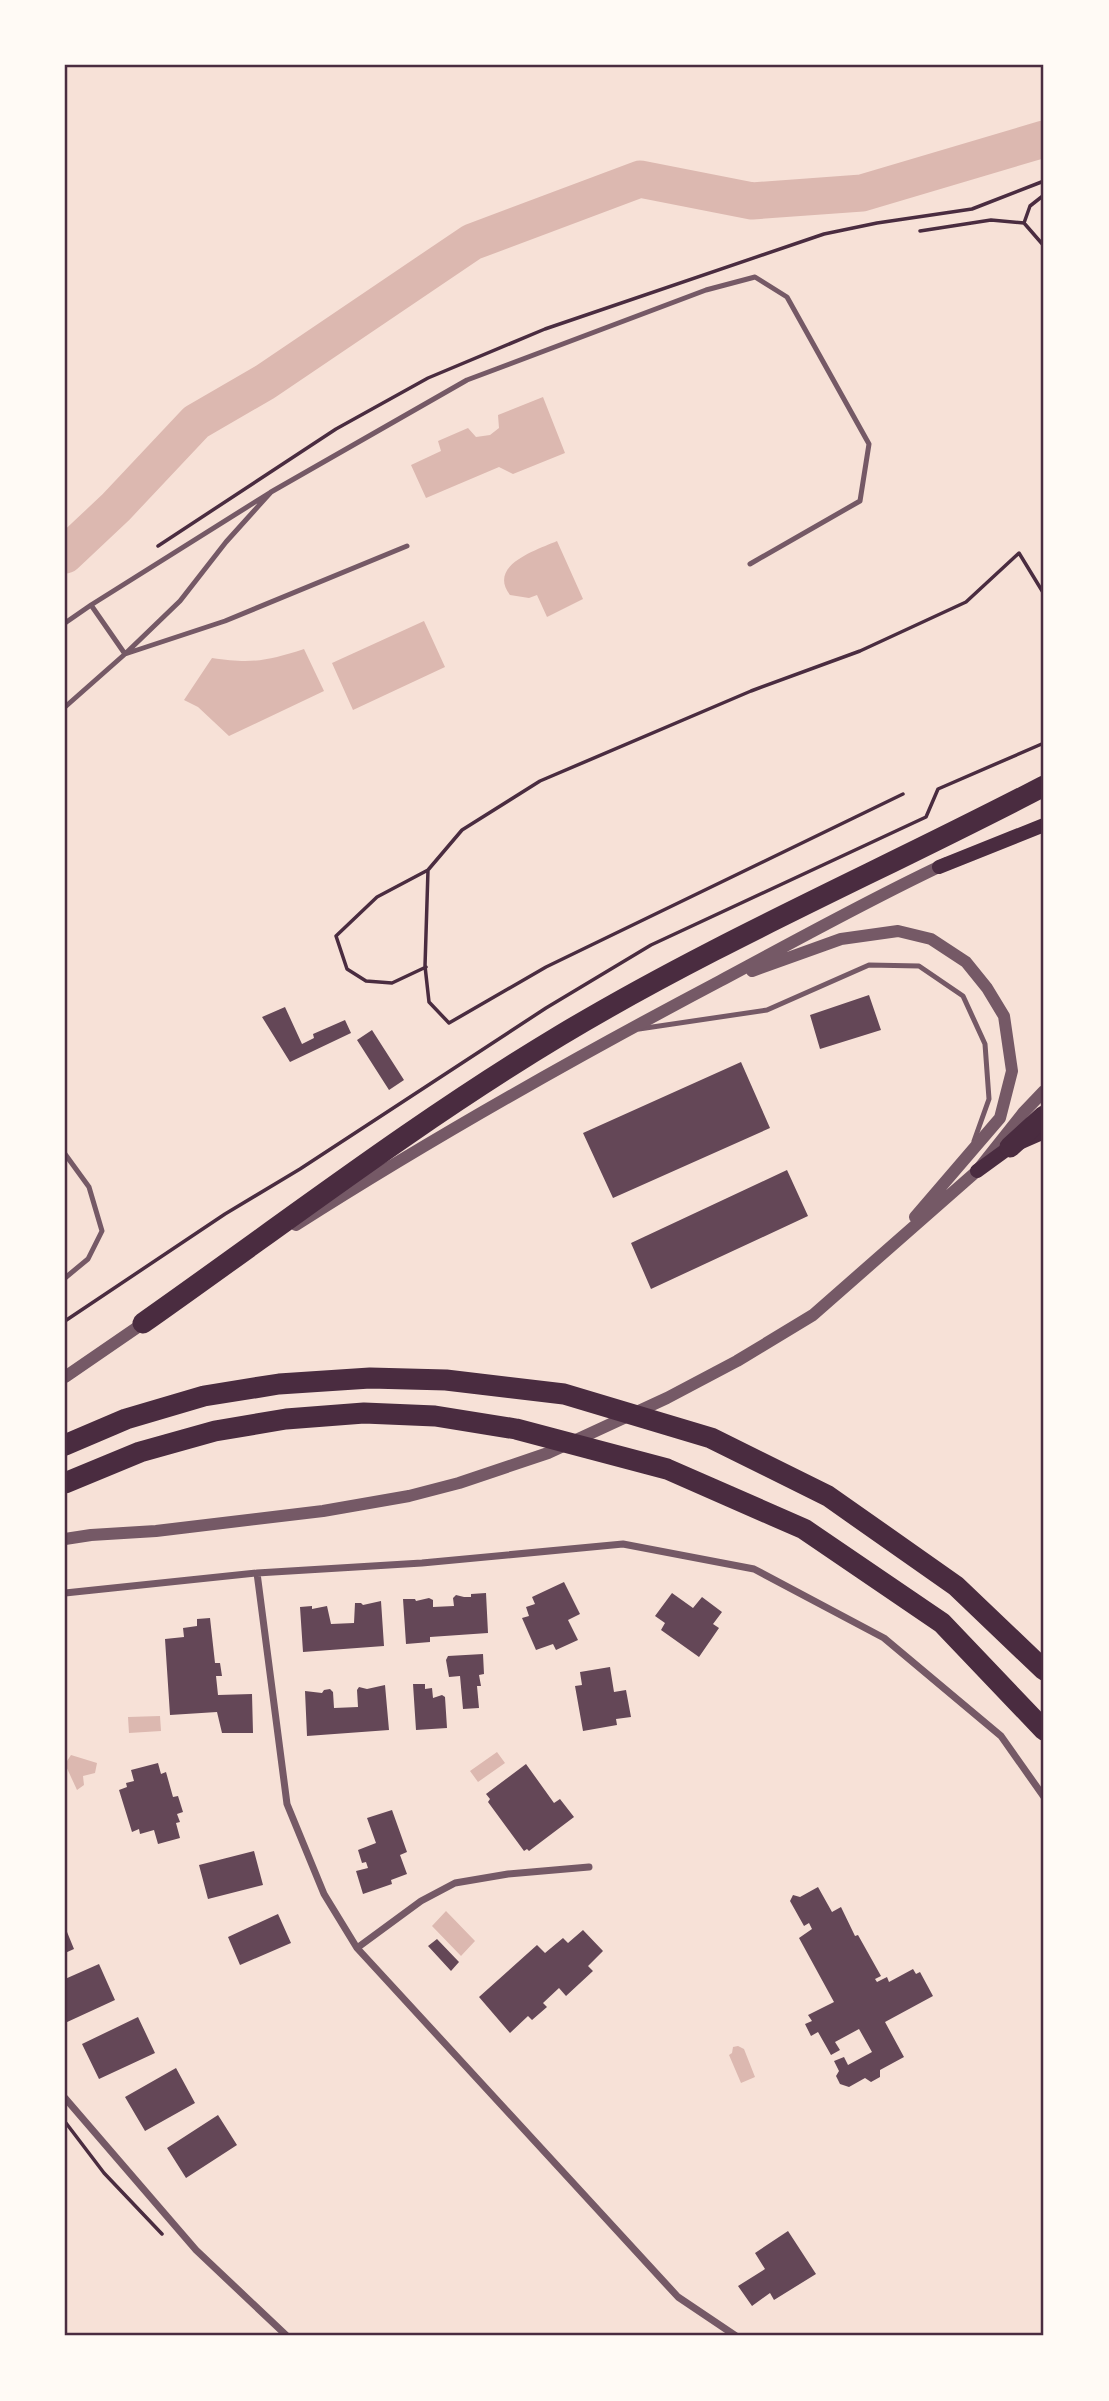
<svg xmlns="http://www.w3.org/2000/svg" width="1109" height="2401" font-family="'Varela Round',sans-serif">
<rect width="100%" height="100%" fill="#f7e1d7"/>
<!-- water -->
<path fill="#dcb8b0" d="M543 397 565 453 513 474 499 467 426 498 411 465 441 451 438 441 468 428 476 437 490 435 499 428 498 415Z
M557 541 583 599 547 617 537 595 529 598 510 595C487 565 537 550 557 541Z
M424 621 445 667 353 710 332 663Z
M304 649 324 691 229 736 198 707 184 700 212 658C251 664 267 661 304 649Z
M160 1716 161 1731 129 1733 128 1717Z
M497 1752 505 1763 478 1782 470 1771Z
M71 1755 97 1763 95 1773 83 1776 84 1785 77 1790 65 1764Z
M446 1911 475 1941 461 1956 432 1926Z
M738 2046 744 2049 755 2077 741 2083 729 2055 732 2053 733 2047Z"/>
<g fill="none" stroke-linecap="round" stroke-linejoin="round">
<!-- river -->
<path stroke="#dcb8b0" stroke-width="37" d="M65 555 116 507 196 422 265 382 472 242 640 179 752 201 862 193 1044 139"/>
</g>
<!-- building -->
<path fill="#644757" d="M869 995 881 1030 820 1049 810 1015Z
M285 1007 302 1044 314 1038 313 1034 345 1020 351 1033 290 1062 262 1017Z
M372 1030 404 1080 389 1090 357 1040Z
M741 1062 770 1128 613 1198 583 1133Z
M787 1170 808 1216 651 1289 631 1243Z
M564 1582 580 1614 568 1620 578 1640 556 1650 553 1644 536 1650 522 1618 529 1616 526 1607 535 1604 532 1597Z
M486 1593 488 1633 430 1637V1642L406 1644 403 1599H415L416 1601 429 1598 433 1600V1607L454 1606 453 1598 456 1595 464 1597H471V1594Z
M672 1593 693 1608 702 1597 722 1612 713 1624 719 1628 699 1657 661 1630 665 1623 655 1616Z
M381 1601 384 1646 303 1652 300 1607 312 1606V1609L327 1606 331 1624 354 1623 355 1603H361L363 1605Z
M210 1618 215 1663H220L222 1676H216L218 1695 252 1694 253 1733H222L217 1712 170 1715 165 1639 184 1637 183 1628 197 1626V1619Z
M483 1654 484 1674 479 1675 481 1686H477L479 1708 463 1709 460 1676 449 1677 446 1660 448 1656Z
M610 1667 614 1692 626 1690 631 1717 616 1719 617 1725 583 1731 575 1686 582 1685 580 1672Z
M413 1684H425V1689L432 1688 433 1698 442 1695 445 1697 447 1728 416 1730Z
M385 1685 389 1730 307 1736 305 1691 322 1693 324 1690 330 1689 333 1692 334 1708 358 1707 357 1690 359 1687 367 1689Z
M158 1763 161 1774 166 1772 173 1797 178 1796 183 1812 177 1814 180 1822 176 1823 180 1838 158 1844 154 1830 140 1834 139 1829 132 1832 119 1790 127 1787 126 1783 134 1781 131 1770Z
M526 1764 554 1803 560 1799 574 1817 529 1851 527 1849 524 1851 488 1802 490 1799 486 1794Z
M392 1810 407 1852 400 1855 407 1874 391 1880 392 1884 363 1894 356 1871 368 1868 366 1862 362 1863 358 1850 376 1843 367 1818Z
M254 1851 263 1885 208 1899 199 1865Z
M818 1887 832 1912 841 1907 855 1936 858 1935 881 1976 875 1979 877 1982 887 1977 889 1982 913 1969 916 1974 920 1972 933 1996 885 2022 904 2057 880 2070V2077L871 2082 865 2078 849 2087 840 2084 836 2076 839 2071 834 2061 844 2057 848 2065 872 2052 859 2029 835 2042 840 2050 831 2055 818 2032 811 2036 805 2024 812 2021 808 2015 834 2002 799 1938 812 1929 809 1923 804 1926 790 1901 793 1895 800 1897Z
M278 1914 291 1943 240 1965 228 1937Z
M65 1927 74 1949 65 1953Z
M583 1930 603 1951 588 1966 593 1971 566 1996 559 1988 543 2003 547 2007 532 2020 528 2016 510 2033 479 1997 537 1945 545 1953 563 1938 568 1943Z
M437 1939 459 1962 451 1971 428 1946Z
M99 1964 115 2000 65 2023V1979Z
M138 2017 155 2053 99 2079 82 2044Z
M176 2068 195 2103 145 2131 125 2097Z
M218 2115 237 2145 186 2178 167 2148Z
M788 2231 816 2274 774 2300 770 2293 752 2306 738 2286 765 2269 755 2253Z"/>
<g fill="none" stroke-linecap="round" stroke-linejoin="round">
<!-- path -->
<path stroke="#4a2c40" stroke-width="3.5" d="M1024 223 1030 206 1044 195
M920 231 991 220 1024 223 1044 246
M158 546 336 429 428 378 545 329 824 234 877 223 972 209 1044 181
M903 794 546 967 449 1023 429 1002 425 966 428 870 462 830 540 781 751 691 860 651 966 602 1019 553 1044 594
M426 967 392 983 366 981 347 969 336 936 377 897 428 870
M65 1321 225 1214 300 1169 546 1008 651 945 926 817 938 789 1044 743
M66 2123 104 2173 162 2234"/>
<!-- service -->
<path stroke="#755966" stroke-width="5" d="M271 492 467 380 706 290 755 277 787 297 869 444 860 501 750 564
M65 623 91 605 125 654 225 621 407 546
M65 707 125 654 180 601 226 542 271 492 91 605
M639 1029 767 1010 869 965 919 966 963 996 985 1044 989 1099 974 1141
M65 1154 89 1187 102 1231 88 1259 65 1278"/>
<!-- minor -->
<path stroke="#755966" stroke-width="7" d="M257 1573 287 1804 324 1894 357 1948 678 2297 736 2336
M65 1593 257 1573 422 1563 623 1544 754 1569 884 1638 1001 1736 1044 1797
M357 1948 421 1901 455 1883 508 1874 589 1867
M65 2098 196 2250 287 2336"/>
<!-- tertiary -->
<path stroke="#755966" stroke-width="12" d="M752 971 841 939 898 931 931 939 966 962 987 988 1004 1016 1012 1071 1000 1118 915 1217
M296 1225C434 1137 576 1057 720 981 795 941 870 899 947 863
M65 1377 148 1320
M65 1539 91 1535 156 1531 323 1511 409 1496 459 1483 548 1453 667 1398 737 1361 813 1315 977 1171 1023 1113 1044 1091"/>
<!-- secondary -->
<path stroke="#4a2c40" stroke-width="14" d="M939 867 1044 825
M977 1171 1010 1147 1044 1132"/>
<!-- motorway -->
<path stroke="#4a2c40" stroke-width="21" d="M1010 1147 1044 1116
M143 1323C281 1226 416 1122 561 1035 716 942 883 870 1044 786
M65 1445 126 1419 204 1396 279 1384 370 1378 446 1380 564 1394 711 1438 828 1496 956 1586 1044 1670
M65 1483 140 1452 215 1431 286 1419 364 1413 435 1416 516 1429 667 1469 804 1529 942 1623 1044 1730"/>
</g>
<!-- border -->
<rect width="1109" height="2401" fill="none" stroke="#fffaf5" stroke-width="133"/>
<rect x="66" y="66" width="976" height="2268" fill="none" stroke="#4a2c40" stroke-width="2.5"/>
</svg>
